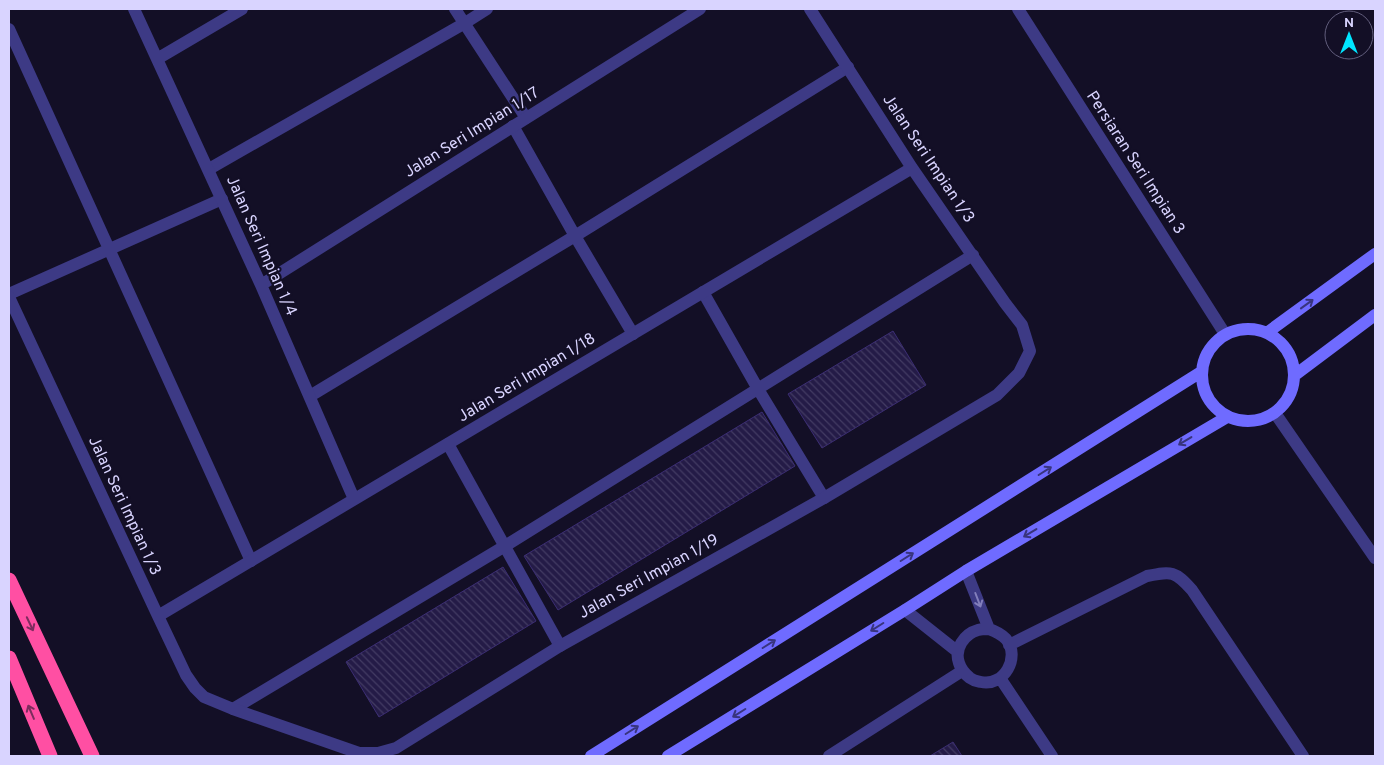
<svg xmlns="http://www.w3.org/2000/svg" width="1384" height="765" font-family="Overpass,sans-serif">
<defs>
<pattern id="building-back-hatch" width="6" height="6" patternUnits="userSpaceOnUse" patternTransform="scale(1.25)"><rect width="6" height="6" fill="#241b47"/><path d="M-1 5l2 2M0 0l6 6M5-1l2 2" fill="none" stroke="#433b63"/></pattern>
</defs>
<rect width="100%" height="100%" fill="#130f26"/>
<!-- building -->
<path fill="url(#building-back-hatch)" stroke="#3b2d73" d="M893 331 926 385 822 448 788 394Z
M762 412 795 466 558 610 524 556Z
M503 567 536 621 379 717 346 662Z
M953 742 962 756H930Z"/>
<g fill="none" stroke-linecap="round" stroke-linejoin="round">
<!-- lane -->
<path stroke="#3d3a85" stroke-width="12" d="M455 9 526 118
M9 29 251 561
M513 126 575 236 633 334
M209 169 465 23 487 9
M703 292 758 389 824 498
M9 294 222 199
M310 396 575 236 848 67
M448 444 560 646
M233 709 505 546 973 255"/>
<!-- street -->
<path stroke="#3d3a85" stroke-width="12" d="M134 9 261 285 354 499
M1018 9 1225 334
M157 59 242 9
M261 285 700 9
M9 297 158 616 186 675 195 688 204 697 233 709 359 753H378L396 748 560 646 824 498 997 395 1019 373 1030 351 1022 325 1005 303 912 168 810 9
M1275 413 1375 558
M966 571 989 629C995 631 1001 634 1006 639 1021 657 1004 687 981 682 976 681 974 681 970 678 965 674 961 670 959 663 954 649 964 634 978 630 981 629 985 629 989 629
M905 610 958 652
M158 616 912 168
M1009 645 1147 576C1172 571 1175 571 1192 590L1303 756
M1000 678 1052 756
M829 756 962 671"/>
<!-- secondary -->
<path stroke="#6f6bff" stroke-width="12" d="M1202 375a46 46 0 1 1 92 0a46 46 0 1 1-92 0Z
M1268 332 1375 254
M1295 375 1375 315
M591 756 1201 372
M668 756 905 610 966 571 1227 417"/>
<!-- highway -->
<path stroke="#ff4fa3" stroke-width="15" d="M9 580 92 756
M9 658 50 756"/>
</g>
<!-- one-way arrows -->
<defs><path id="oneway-shaft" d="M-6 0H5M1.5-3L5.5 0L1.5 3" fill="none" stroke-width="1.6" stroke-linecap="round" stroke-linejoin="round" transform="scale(1.25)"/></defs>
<g stroke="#38347d">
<use href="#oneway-shaft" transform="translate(1307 304) rotate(-36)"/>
<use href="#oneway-shaft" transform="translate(1185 441) rotate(149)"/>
<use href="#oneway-shaft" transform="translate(1045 471) rotate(-32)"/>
<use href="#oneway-shaft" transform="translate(1030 533) rotate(149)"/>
<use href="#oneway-shaft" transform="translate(907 557) rotate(-32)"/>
<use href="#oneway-shaft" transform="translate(877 627) rotate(148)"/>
<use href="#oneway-shaft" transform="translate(769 644) rotate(-32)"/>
<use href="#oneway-shaft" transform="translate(739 713) rotate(148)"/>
<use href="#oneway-shaft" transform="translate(632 730) rotate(-32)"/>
</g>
<use stroke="#837fbc" href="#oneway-shaft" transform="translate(978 600) rotate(69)"/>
<g stroke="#7d2c5e">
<use href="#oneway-shaft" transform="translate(30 624) rotate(65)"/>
<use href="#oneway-shaft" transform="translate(31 712) rotate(-113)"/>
</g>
<g text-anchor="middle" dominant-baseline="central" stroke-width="4.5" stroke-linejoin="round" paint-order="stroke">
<!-- street labels -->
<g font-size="16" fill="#d9d4ff" stroke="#130f26">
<text transform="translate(472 133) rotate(-32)">Jalan Seri Impian 1/17</text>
<text transform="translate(928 159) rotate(56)">Jalan Seri Impian 1/3</text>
<text transform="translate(1135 163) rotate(57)">Persiaran Seri Impian 3</text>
<text transform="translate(261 246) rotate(66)">Jalan Seri Impian 1/4</text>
<text transform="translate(527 378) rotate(-31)">Jalan Seri Impian 1/18</text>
<text transform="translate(124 506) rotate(65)">Jalan Seri Impian 1/3</text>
<text transform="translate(649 577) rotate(-29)">Jalan Seri Impian 1/19</text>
</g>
</g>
<!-- border -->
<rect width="1384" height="765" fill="none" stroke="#d9d4ff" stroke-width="20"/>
<!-- north arrow -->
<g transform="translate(1349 35)"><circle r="24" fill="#130f26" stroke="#625e7d"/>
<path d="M0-4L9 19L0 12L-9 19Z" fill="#00e5ff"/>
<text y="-8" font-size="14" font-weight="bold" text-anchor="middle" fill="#d9d4ff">N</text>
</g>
</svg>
